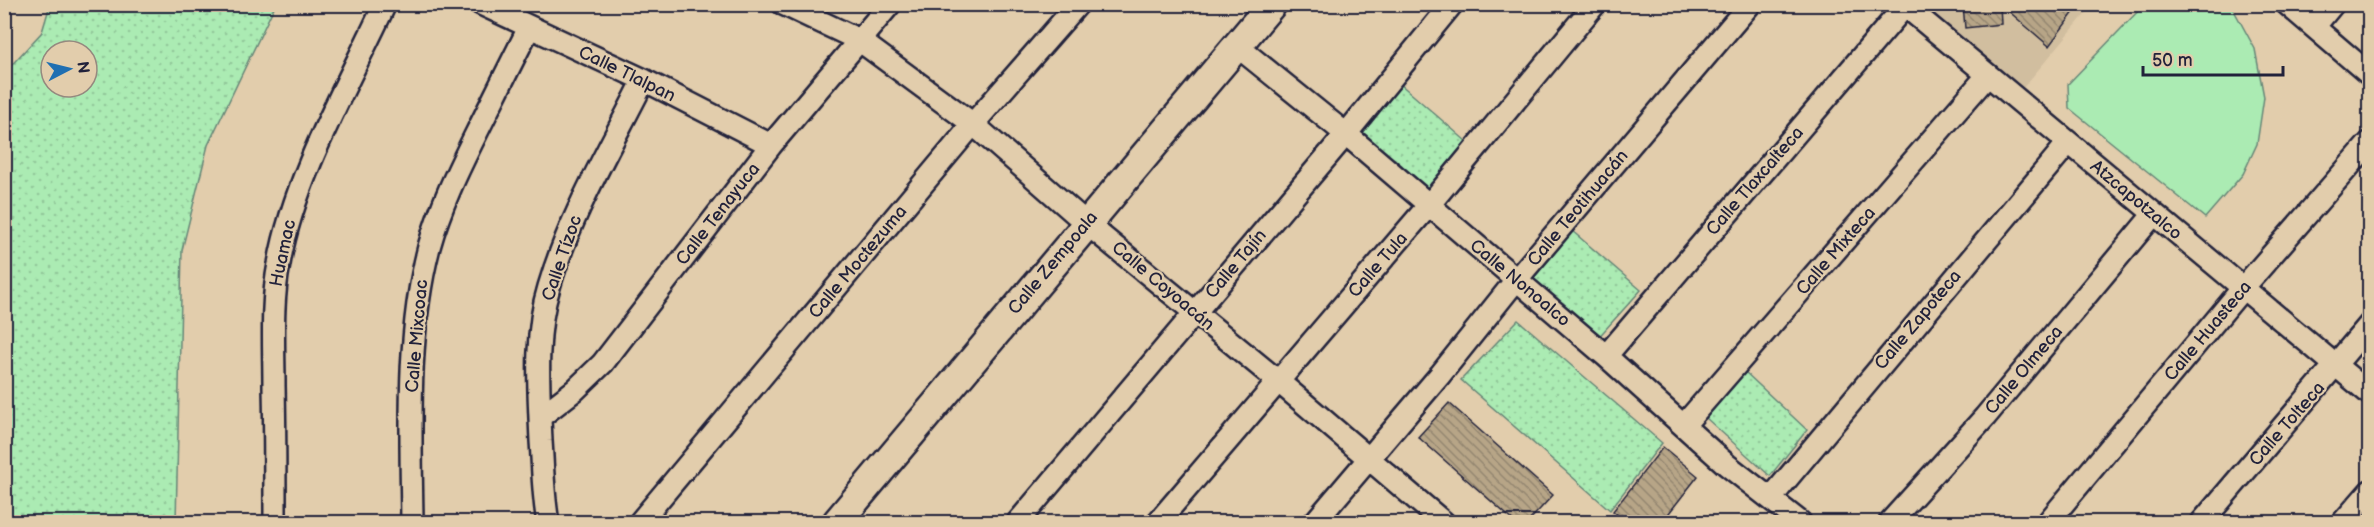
<svg xmlns="http://www.w3.org/2000/svg" width="2374" height="527" font-family="'Balsamiq Sans',sans-serif">
<defs>
<pattern id="grass-dots" width="8" height="8" patternUnits="userSpaceOnUse" patternTransform="scale(1.5)"><rect width="8" height="8" fill="#abebb3"/><path d="M2 2h.1M6 6h.1" fill="none" stroke="#93c99b" stroke-width="1.8" stroke-linecap="round"/></pattern>
<pattern id="building-back-hatch" width="6" height="6" patternUnits="userSpaceOnUse" patternTransform="scale(1.5)"><rect width="6" height="6" fill="#b7a587"/><path d="M-1 5l2 2M0 0l6 6M5-1l2 2" fill="none" stroke="#948670"/></pattern>
</defs>
<rect width="100%" height="100%" fill="#e2cdac"/>
<filter id="ink" filterUnits="userSpaceOnUse"><feTurbulence type="fractalNoise" baseFrequency=".0167" numOctaves="2"/><feDisplacementMap in="SourceGraphic" scale="12" xChannelSelector="R" yChannelSelector="G"/><feConvolveMatrix kernelMatrix="1 2 1 2 8 2 1 2 1" color-interpolation-filters="sRGB"/></filter>
<g filter="url(#ink)">
<!-- built -->
<path fill="#d1be9f" d="M1924 5H2093L2022 89Z"/>
<!-- grass -->
<path fill="url(#grass-dots)" stroke="#668677" stroke-width="1.5" fill-rule="evenodd" d="M50 5H275L208 145 182 250 176 522H5V72L42 32ZM51 51H87V87H51Z
M1399 83 1466 141 1421 198 1354 138Z
M1571 230 1641 290 1595 341 1527 284Z
M1518 320 1662 443 1610 510 1461 380Z
M1744 371 1807 430 1770 476 1706 418Z"/>
<!-- garden -->
<path fill="#abebb3" stroke="#668677" stroke-width="1.5" d="M2144 5H2231L2255 49 2264 97 2257 144 2243 174 2205 218 2069 108 2068 84Z"/>
<!-- building -->
<path fill="url(#building-back-hatch)" stroke="#22223b" stroke-width="1.5" d="M1963 4H2000L2001 24 1965 28Z
M2010 4H2080L2049 46 2006 9Z
M1449 403 1553 495 1528 522H1515L1418 437Z
M1663 447 1698 476 1662 522H1627L1613 511Z"/>
<g fill="none" stroke-linecap="round" stroke-linejoin="round">
<!-- street casing -->
<g stroke="#22223b" stroke-width="26">
<path id="street" d="M481 4 644 80 771 145
M783 4 859 40 973 124 1086 223 1278 381 1443 522
M1903 4 2370 394
M2287 4 2370 75
M2314 27 2333 4
M1237 46 1346 134 1606 356 1727 465 1800 522
M1606 356 1905 6
M540 417 575 390 603 363 771 145 890 4
M1684 425 1987 76
M1771 498 2068 143
M275 522C275 477 275 432 274 386 274 346 271 304 279 264 294 177 348 84 385 4
M412 522C411 431 406 336 429 247 440 207 458 170 476 134 494 98 511 63 529 28
M548 522C543 496 543 468 541 441 539 391 534 335 549 287 570 215 610 148 644 80
M640 522 973 124 1078 4
M1018 522 1346 134 1452 4
M1158 522 1429 205 1595 4
M1315 522 1440 375 1516 280 1750 4
M1890 522 1985 417 2154 214
M2048 522 2242 289 2370 142
M2202 522 2370 324
M2343 522 2370 491"/>
</g>
<!-- secondary casing -->
<g stroke="#22223b" stroke-width="33">
<path id="secondary" d="M837 522 1272 4"/>
</g>
<!-- street -->
<use href="#street" stroke="#e2cdac" stroke-width="21"/>
<!-- secondary -->
<use href="#secondary" stroke="#e2cdac" stroke-width="28"/>
</g>
</g>
<g text-anchor="middle" dominant-baseline="central" stroke-width="4.5" stroke-linejoin="round" paint-order="stroke">
<!-- street labels -->
<g font-size="18" fill="#22223b" stroke="#e2cdac">
<text transform="translate(627 74) rotate(26)">Calle Tlalpan</text>
<text transform="translate(1755 181) rotate(-49)">Calle Tlaxcalteca</text>
<text transform="translate(2136 200) rotate(40)">Atzcapotzalco</text>
<text transform="translate(1578 208) rotate(-50)">Calle Teotihuacán</text>
<text transform="translate(718 214) rotate(-52)">Calle Tenayuca</text>
<text transform="translate(1836 251) rotate(-49)">Calle Mixteca</text>
<text transform="translate(283 253) rotate(-78)">Huamac</text>
<text transform="translate(562 258) rotate(-71)">Calle Tízoc</text>
<text transform="translate(858 262) rotate(-50)">Calle Moctezuma</text>
<text transform="translate(1053 263) rotate(-50)">Calle Zempoala</text>
<text transform="translate(1236 264) rotate(-50)">Calle Tajín</text>
<text transform="translate(1378 265) rotate(-49)">Calle Tula</text>
<text transform="translate(1520 283) rotate(40)">Calle Nonoalco</text>
<text transform="translate(1163 286) rotate(40)">Calle Coyoacán</text>
<text transform="translate(1918 320) rotate(-50)">Calle Zapoteca</text>
<text transform="translate(2208 331) rotate(-50)">Calle Huasteca</text>
<text transform="translate(417 336) rotate(-85)">Calle Mixcoac</text>
<text transform="translate(2024 370) rotate(-50)">Calle Olmeca</text>
<text transform="translate(2287 424) rotate(-49)">Calle Tolteca</text>
</g>
</g>
<!-- margin -->
<rect width="2374" height="527" fill="none" stroke="#e2cdac" stroke-width="24"/>
<rect x="12" y="12" width="2350" height="503" fill="none" stroke="#22223b" stroke-width="2" filter="url(#ink)"/>
<!-- north arrow -->
<g transform="translate(69 69) rotate(83)"><circle r="28" fill="#e2cdac" stroke="#95897f" stroke-width="1.5"/>
<path d="M0-4.5L10 22L0 15L-10 22Z" fill="#1f6fb2"/>
<text y="-9" font-size="16" font-weight="bold" text-anchor="middle" fill="#22223b">N</text>
</g>
<!-- scale -->
<path d="M2143 66v9h140v-9" fill="none" stroke="#22223b" stroke-width="3"/>
<text x="2152" y="66" font-size="18" fill="#22223b" stroke="#e2cdac" stroke-width="4.5" paint-order="stroke">50 m</text>
</svg>
